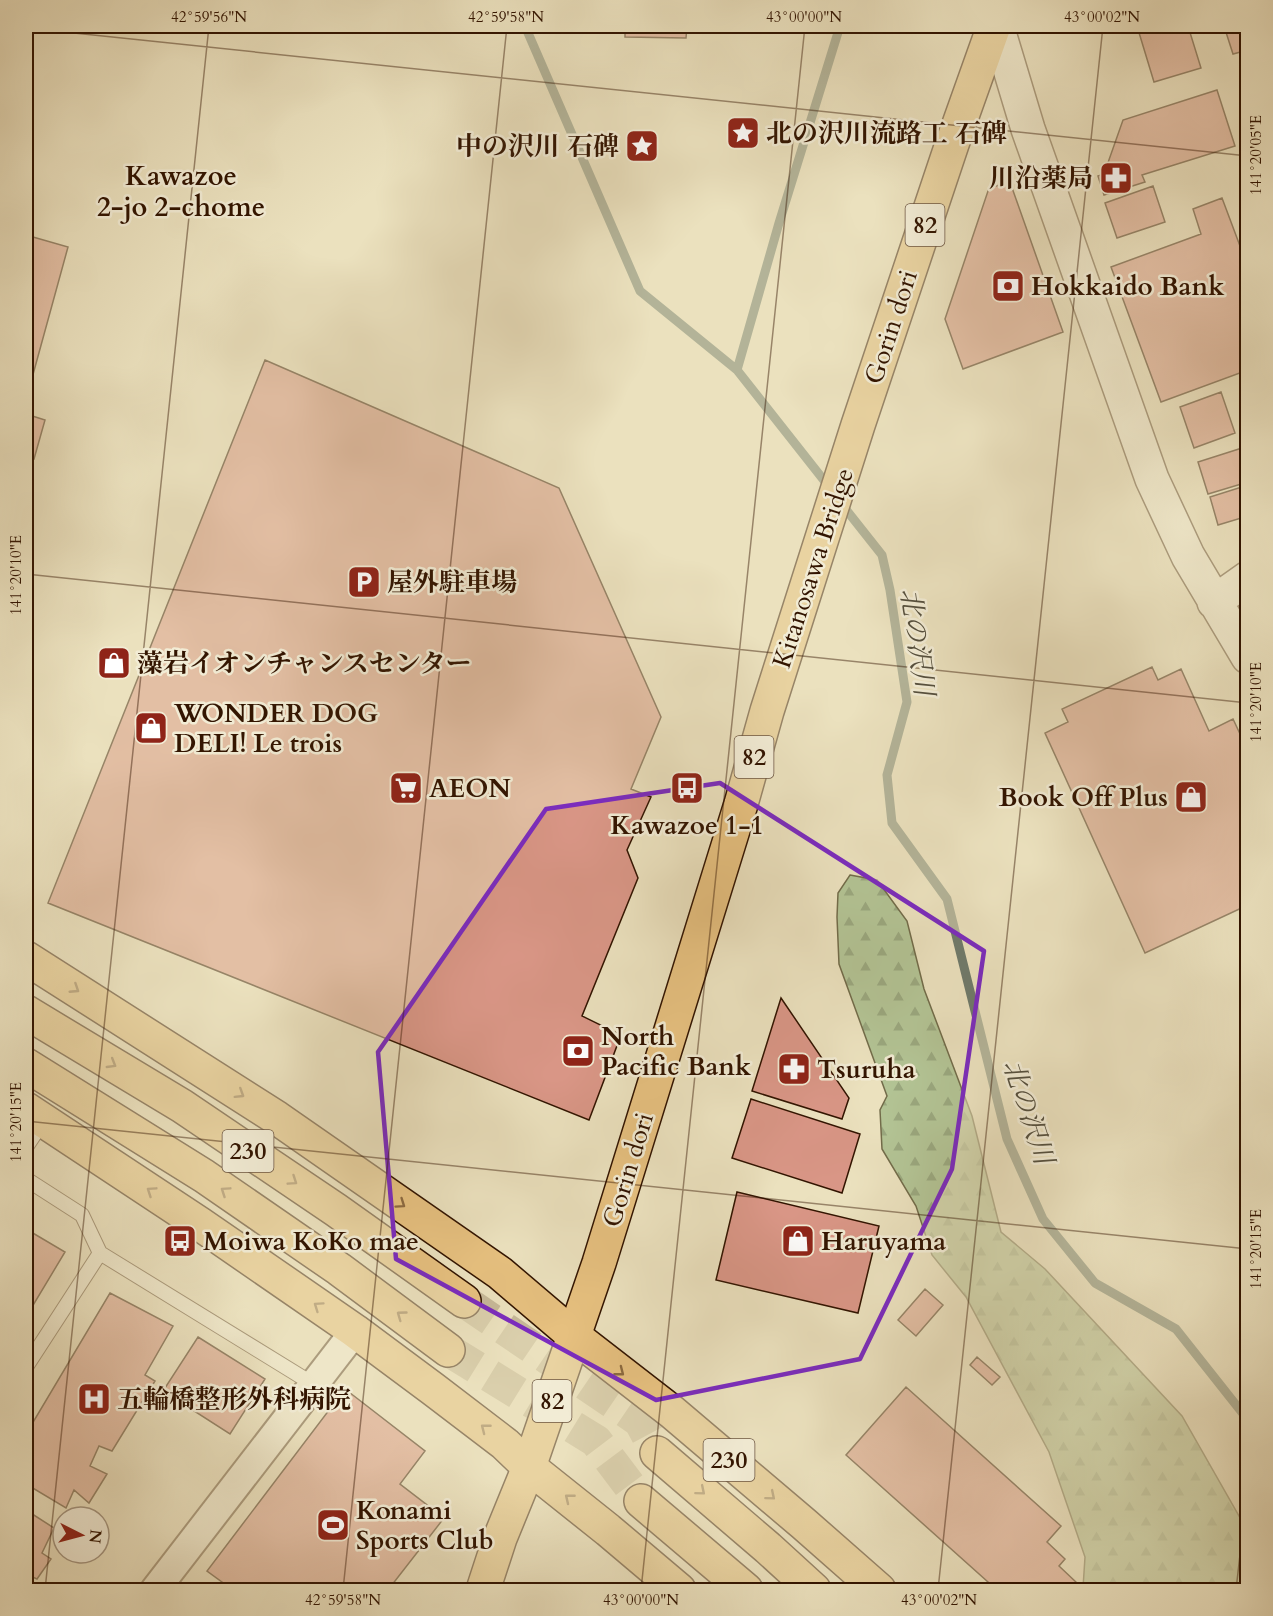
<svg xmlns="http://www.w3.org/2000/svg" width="1273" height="1616" font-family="Cardo,'Noto Serif JP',serif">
<defs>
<pattern id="forest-firs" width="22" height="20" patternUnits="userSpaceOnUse" patternTransform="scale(1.5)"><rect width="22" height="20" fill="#b3c495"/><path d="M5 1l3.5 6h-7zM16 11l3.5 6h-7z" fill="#9aa87f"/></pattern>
</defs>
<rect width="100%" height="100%" fill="#ebe1be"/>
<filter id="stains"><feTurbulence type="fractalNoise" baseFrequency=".00333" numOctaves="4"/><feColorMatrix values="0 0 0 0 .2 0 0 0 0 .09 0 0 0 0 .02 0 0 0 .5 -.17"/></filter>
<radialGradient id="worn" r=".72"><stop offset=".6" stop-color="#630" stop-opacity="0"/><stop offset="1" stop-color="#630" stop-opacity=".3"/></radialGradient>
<!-- forest -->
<path fill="url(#forest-firs)" stroke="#726c4a" stroke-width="1.5" d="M850 875 877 880 907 921 924 989 972 1116 1001 1232 1045 1269 1182 1416 1247 1530V1590H1081L1083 1588 1085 1557 1049 1452 966 1297 932 1255 916 1206 882 1149 880 1110 887 1096 839 964 837 917 838 893Z"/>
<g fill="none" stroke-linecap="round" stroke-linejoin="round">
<!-- stream -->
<path stroke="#6f7a6b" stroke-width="9" d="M525 26 640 291 737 370 830 488
M737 370 779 223 840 26
M840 502 882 555 890 590 907 702 887 775 892 823 947 899 1007 1139 1043 1219 1095 1283 1176 1329 1248 1420"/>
</g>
<!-- building -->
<path fill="#d99686" stroke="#321400" stroke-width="1.5" d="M625 26H687L686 38 625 37Z
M1137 26H1188L1201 68 1154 82Z
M1224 26H1248V50L1233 54Z
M1217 90 1235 146 1142 175 1145 182 1104 195 1098 176 1104 174 1123 120Z
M1010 182 1063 332 963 369 945 319 989 188Z
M1153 186 1165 222 1117 238 1105 203Z
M1222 198 1246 262 1248 261V335L1243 337 1248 350V370L1161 402 1111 267 1201 234 1193 209Z
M26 235 68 247 26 400Z
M265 360 559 488 661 717 631 789 651 797 627 850 638 878 582 1016 621 1035 589 1120 48 903Z
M1221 392 1235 433 1194 448 1180 407Z
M26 414 45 420 34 459 26 456Z
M1242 448 1248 467V482L1208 494 1198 462Z
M26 460 33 463 26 488Z
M1248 485V516L1218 525 1210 497Z
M1152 667 1158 680 1181 669 1209 731 1233 719 1248 751V905L1145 953 1045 733 1068 722 1062 709Z
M781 998 849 1098 842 1119 752 1091Z
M751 1099 860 1134 842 1193 732 1158Z
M737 1192 879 1226 858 1313 716 1280Z
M26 1229 65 1252 26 1317Z
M925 1289 943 1305 916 1336 898 1320Z
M110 1293 173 1326 145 1375 155 1381 112 1451 99 1446 90 1466 107 1474 89 1503 74 1490 66 1508 26 1484V1434Z
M198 1337 265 1379 230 1434 163 1391Z
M977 1357 1000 1377 992 1385 970 1365Z
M906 1387 1061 1526 1047 1542 1065 1559 1059 1566 1077 1583 1071 1590H997L846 1455Z
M345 1389 425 1451 400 1484 444 1518 388 1590H233L207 1571Z
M26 1510 54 1528 42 1553 51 1559 37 1579 26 1574Z"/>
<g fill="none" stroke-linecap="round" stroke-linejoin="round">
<!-- trunk-tunnel -->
<path stroke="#c6b898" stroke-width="33" stroke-dasharray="33 16" stroke-linecap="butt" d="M464 1301 640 1421 657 1453
M448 1350 596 1441 641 1501"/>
<!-- service casing -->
<g stroke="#604730" stroke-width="16">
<path id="service" d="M26 1147 44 1120
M26 1179 82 1215 100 1253 313 1384
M26 1367 100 1253"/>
</g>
<!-- minor casing -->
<g stroke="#604730" stroke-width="32">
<path id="minor" d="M155 1590 355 1331"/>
</g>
<!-- tertiary casing -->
<g stroke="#604730" stroke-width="36">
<path id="tertiary" d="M997 26 1028 129 1152 479 1188 556 1248 657
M1214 602 1248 578"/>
</g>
<!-- primary casing -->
<g stroke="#321400" stroke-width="36">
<path id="primary" d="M483 1590 500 1538 529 1467 599 1263 741 804 767 711 858 425 952 144 994 26"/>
</g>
<!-- trunk casing -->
<g stroke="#321400" stroke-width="36">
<path id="trunk" d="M26 958 277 1118 500 1273 574 1336 672 1412 804 1524 879 1590
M26 1012 182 1106 336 1210 464 1301
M26 1065 204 1176 339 1269 448 1350
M26 1109 200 1224 355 1331 433 1389 505 1444 529 1467 608 1530 679 1590
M657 1453 768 1548 814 1590
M641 1501 746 1590"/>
</g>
<!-- service -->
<use href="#service" stroke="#f2ecd5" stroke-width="14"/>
<!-- minor -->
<use href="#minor" stroke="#f2ecd5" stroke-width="28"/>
<!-- tertiary -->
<use href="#tertiary" stroke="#f2ecd5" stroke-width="33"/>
<!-- primary -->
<use href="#primary" stroke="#e6c07f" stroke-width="33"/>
<!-- trunk -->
<use href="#trunk" stroke="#e6c07f" stroke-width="33"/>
</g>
<!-- one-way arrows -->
<defs><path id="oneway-chevron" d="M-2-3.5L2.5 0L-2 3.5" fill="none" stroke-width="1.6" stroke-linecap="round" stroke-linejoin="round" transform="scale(1.5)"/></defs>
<g stroke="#8c6a40">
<use href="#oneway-chevron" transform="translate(75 989) rotate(33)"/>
<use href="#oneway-chevron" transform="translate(112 1064) rotate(31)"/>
<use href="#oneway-chevron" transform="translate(240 1094) rotate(32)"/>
<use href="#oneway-chevron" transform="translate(293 1181) rotate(34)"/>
<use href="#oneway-chevron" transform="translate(151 1191) rotate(-146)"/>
<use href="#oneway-chevron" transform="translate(225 1191) rotate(-146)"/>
<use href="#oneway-chevron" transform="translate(401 1204) rotate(35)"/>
<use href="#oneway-chevron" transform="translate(318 1306) rotate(-145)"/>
<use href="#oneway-chevron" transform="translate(401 1315) rotate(-144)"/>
<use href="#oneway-chevron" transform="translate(620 1372) rotate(38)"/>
<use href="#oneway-chevron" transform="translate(485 1428) rotate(-142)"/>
<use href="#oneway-chevron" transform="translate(701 1491) rotate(40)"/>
<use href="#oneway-chevron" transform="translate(771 1496) rotate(40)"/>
<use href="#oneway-chevron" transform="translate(569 1498) rotate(-141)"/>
</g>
<!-- marked area -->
<path d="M0 0H1273V1616H0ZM720 783 984 951 952 1169 860 1359 656 1400 396 1259 378 1052 546 809Z" fill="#ebe1be" fill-opacity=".55" fill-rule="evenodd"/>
<path fill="none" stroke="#7b2cbf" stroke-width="4.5" stroke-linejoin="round" d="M720 783 984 951 952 1169 860 1359 656 1400 396 1259 378 1052 546 809Z"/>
<!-- ticks -->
<path fill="none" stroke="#321400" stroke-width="1.5" stroke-opacity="0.45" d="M26 28 1248 156M26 574 1248 703M26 1121 1248 1249M45 1590 209 26M343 1590 507 26M641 1590 805 26M938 1590 1103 26M1236 1590 1248 1484"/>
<!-- icons -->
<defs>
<g id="sight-square" transform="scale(1.725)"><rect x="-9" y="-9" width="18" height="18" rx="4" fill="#8f2418" stroke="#f2ecd5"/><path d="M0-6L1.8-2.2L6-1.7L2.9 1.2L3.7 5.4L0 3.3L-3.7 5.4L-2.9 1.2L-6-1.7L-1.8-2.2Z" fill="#fff"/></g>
<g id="pharmacy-square" transform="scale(1.725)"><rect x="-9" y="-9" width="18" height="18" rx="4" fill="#8f2418" stroke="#f2ecd5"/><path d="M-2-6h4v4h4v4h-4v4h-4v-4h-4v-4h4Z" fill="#fff"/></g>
<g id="bank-square" transform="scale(1.725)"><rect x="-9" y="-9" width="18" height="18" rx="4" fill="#8f2418" stroke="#f2ecd5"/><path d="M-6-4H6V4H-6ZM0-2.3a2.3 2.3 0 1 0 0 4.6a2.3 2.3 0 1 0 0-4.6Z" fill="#fff"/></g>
<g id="parking-square" transform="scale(1.725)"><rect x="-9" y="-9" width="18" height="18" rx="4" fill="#8f2418" stroke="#f2ecd5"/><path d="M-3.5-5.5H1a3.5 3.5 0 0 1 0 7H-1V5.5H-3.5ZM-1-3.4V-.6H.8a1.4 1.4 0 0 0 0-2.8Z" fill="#fff"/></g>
<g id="shop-square" transform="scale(1.725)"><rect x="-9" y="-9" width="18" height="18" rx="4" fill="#8f2418" stroke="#f2ecd5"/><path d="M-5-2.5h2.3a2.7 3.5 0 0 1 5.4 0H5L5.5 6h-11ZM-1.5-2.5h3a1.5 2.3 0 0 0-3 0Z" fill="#fff"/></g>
<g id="supermarket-square" transform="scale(1.725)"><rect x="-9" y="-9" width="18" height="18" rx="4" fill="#8f2418" stroke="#f2ecd5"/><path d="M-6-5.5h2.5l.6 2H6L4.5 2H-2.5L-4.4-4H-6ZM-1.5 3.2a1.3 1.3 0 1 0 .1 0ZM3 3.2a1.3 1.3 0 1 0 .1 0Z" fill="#fff"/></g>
<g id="bus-square" transform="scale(1.725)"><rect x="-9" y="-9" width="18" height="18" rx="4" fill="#8f2418" stroke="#f2ecd5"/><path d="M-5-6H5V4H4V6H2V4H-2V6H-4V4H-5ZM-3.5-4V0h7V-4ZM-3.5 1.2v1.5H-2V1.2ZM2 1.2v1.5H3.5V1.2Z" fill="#fff"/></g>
<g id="hospital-square" transform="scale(1.725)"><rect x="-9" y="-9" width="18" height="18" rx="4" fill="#8f2418" stroke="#f2ecd5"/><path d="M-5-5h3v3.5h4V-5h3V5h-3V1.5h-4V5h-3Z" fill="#fff"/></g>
<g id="stadium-square" transform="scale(1.725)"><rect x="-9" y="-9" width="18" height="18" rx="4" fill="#8f2418" stroke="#f2ecd5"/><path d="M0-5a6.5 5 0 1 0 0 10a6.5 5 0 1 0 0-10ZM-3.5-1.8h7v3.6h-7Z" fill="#fff"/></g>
</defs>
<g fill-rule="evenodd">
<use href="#sight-square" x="743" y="133"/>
<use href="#sight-square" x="642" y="146"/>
<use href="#pharmacy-square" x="1116" y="178"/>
<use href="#bank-square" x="1008" y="286"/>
<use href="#parking-square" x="364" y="582"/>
<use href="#shop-square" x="114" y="663"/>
<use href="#shop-square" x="151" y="728"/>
<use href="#supermarket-square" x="406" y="788"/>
<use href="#bus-square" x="687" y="788"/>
<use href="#shop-square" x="1191" y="797"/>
<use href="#bank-square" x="578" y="1051"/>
<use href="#pharmacy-square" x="794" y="1069"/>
<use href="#bus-square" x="180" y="1241"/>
<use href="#shop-square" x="798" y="1241"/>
<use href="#hospital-square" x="94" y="1399"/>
<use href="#stadium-square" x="333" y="1525"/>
</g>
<g text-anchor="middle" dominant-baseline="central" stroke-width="5" stroke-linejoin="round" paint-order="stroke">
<!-- shield labels -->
<g fill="#f2ecd5" stroke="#6c5540" stroke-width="1.5">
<rect x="905.5" y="204" width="39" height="42" rx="4.5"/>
<rect x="734.5" y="736" width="39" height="42" rx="4.5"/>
<rect x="222.5" y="1130" width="51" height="42" rx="4.5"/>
<rect x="532.5" y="1380" width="39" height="42" rx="4.5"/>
<rect x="703.5" y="1439" width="51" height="42" rx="4.5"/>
</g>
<g font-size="24" font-weight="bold" fill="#321400">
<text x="925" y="225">82</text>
<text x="754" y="757">82</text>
<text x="248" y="1151">230</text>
<text x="552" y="1401">82</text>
<text x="729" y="1460">230</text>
</g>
<!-- poi labels -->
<g font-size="26" font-weight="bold" fill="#321400" stroke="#f2ecd5" text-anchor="start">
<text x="766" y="133">北の沢川流路工 石碑</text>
<text x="619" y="146" text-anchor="end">中の沢川 石碑</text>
<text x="1093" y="178" text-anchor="end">川沿薬局</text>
<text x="1031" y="286">Hokkaido Bank</text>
<text x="387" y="582">屋外駐車場</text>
<text x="137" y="663">藻岩イオンチャンスセンター</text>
<text x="174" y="713">WONDER DOG<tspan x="174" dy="30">DELI! Le trois</tspan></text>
<text x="429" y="788">AEON</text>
<text x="1168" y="797" text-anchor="end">Book Off Plus</text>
<text x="687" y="825" text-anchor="middle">Kawazoe 1-1</text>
<text x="601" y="1036">North<tspan x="601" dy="30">Pacific Bank</tspan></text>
<text x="817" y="1069">Tsuruha</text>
<text x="203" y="1241">Moiwa KoKo mae</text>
<text x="821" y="1241">Haruyama</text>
<text x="117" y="1399">五輪橋整形外科病院</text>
<text x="356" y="1510">Konami<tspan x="356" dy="30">Sports Club</tspan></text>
</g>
<!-- street labels -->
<g font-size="26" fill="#321400" stroke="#f2ecd5">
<text transform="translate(891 327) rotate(-72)">Gorin dori</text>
<text transform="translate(813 568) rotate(-72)">Kitanosawa Bridge</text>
<text transform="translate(628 1170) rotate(-73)">Gorin dori</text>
</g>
<!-- neighbourhood labels -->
<g font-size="27" font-weight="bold" fill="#321400" stroke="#f2ecd5">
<text x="181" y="176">Kawazoe<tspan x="181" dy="31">2-jo 2-chome</tspan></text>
</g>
<!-- water labels -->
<g font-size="27" font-style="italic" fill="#56503e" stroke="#f2ecd5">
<text transform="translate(917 642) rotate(82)">北の沢川</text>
<text transform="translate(1028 1112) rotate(72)">北の沢川</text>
</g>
</g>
<!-- margin -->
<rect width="1273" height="1616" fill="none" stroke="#ebe1be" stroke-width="66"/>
<!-- north arrow -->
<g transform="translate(81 1535) rotate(96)"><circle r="28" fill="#f2ecd5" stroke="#a59680" stroke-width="1.5"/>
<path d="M0-4.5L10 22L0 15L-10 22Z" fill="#8f2418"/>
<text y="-9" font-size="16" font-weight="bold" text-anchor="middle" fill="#321400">N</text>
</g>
<rect x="33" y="33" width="1207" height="1550" fill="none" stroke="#321400" stroke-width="2"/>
<g font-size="15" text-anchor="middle" fill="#321400">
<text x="209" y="22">42°59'56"N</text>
<text x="506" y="22">42°59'58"N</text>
<text x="804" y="22">43°00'00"N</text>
<text x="1102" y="22">43°00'02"N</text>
<text transform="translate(1256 155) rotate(-90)" y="5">141°20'05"E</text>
<text transform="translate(16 575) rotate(-90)" y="5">141°20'10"E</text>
<text transform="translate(1256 702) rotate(-90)" y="5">141°20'10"E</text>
<text transform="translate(16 1122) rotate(-90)" y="5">141°20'15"E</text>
<text transform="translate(1256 1249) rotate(-90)" y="5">141°20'15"E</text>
<text x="343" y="1605">42°59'58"N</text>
<text x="641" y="1605">43°00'00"N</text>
<text x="939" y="1605">43°00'02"N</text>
</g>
<rect width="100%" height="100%" filter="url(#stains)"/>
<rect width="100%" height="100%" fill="url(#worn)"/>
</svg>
